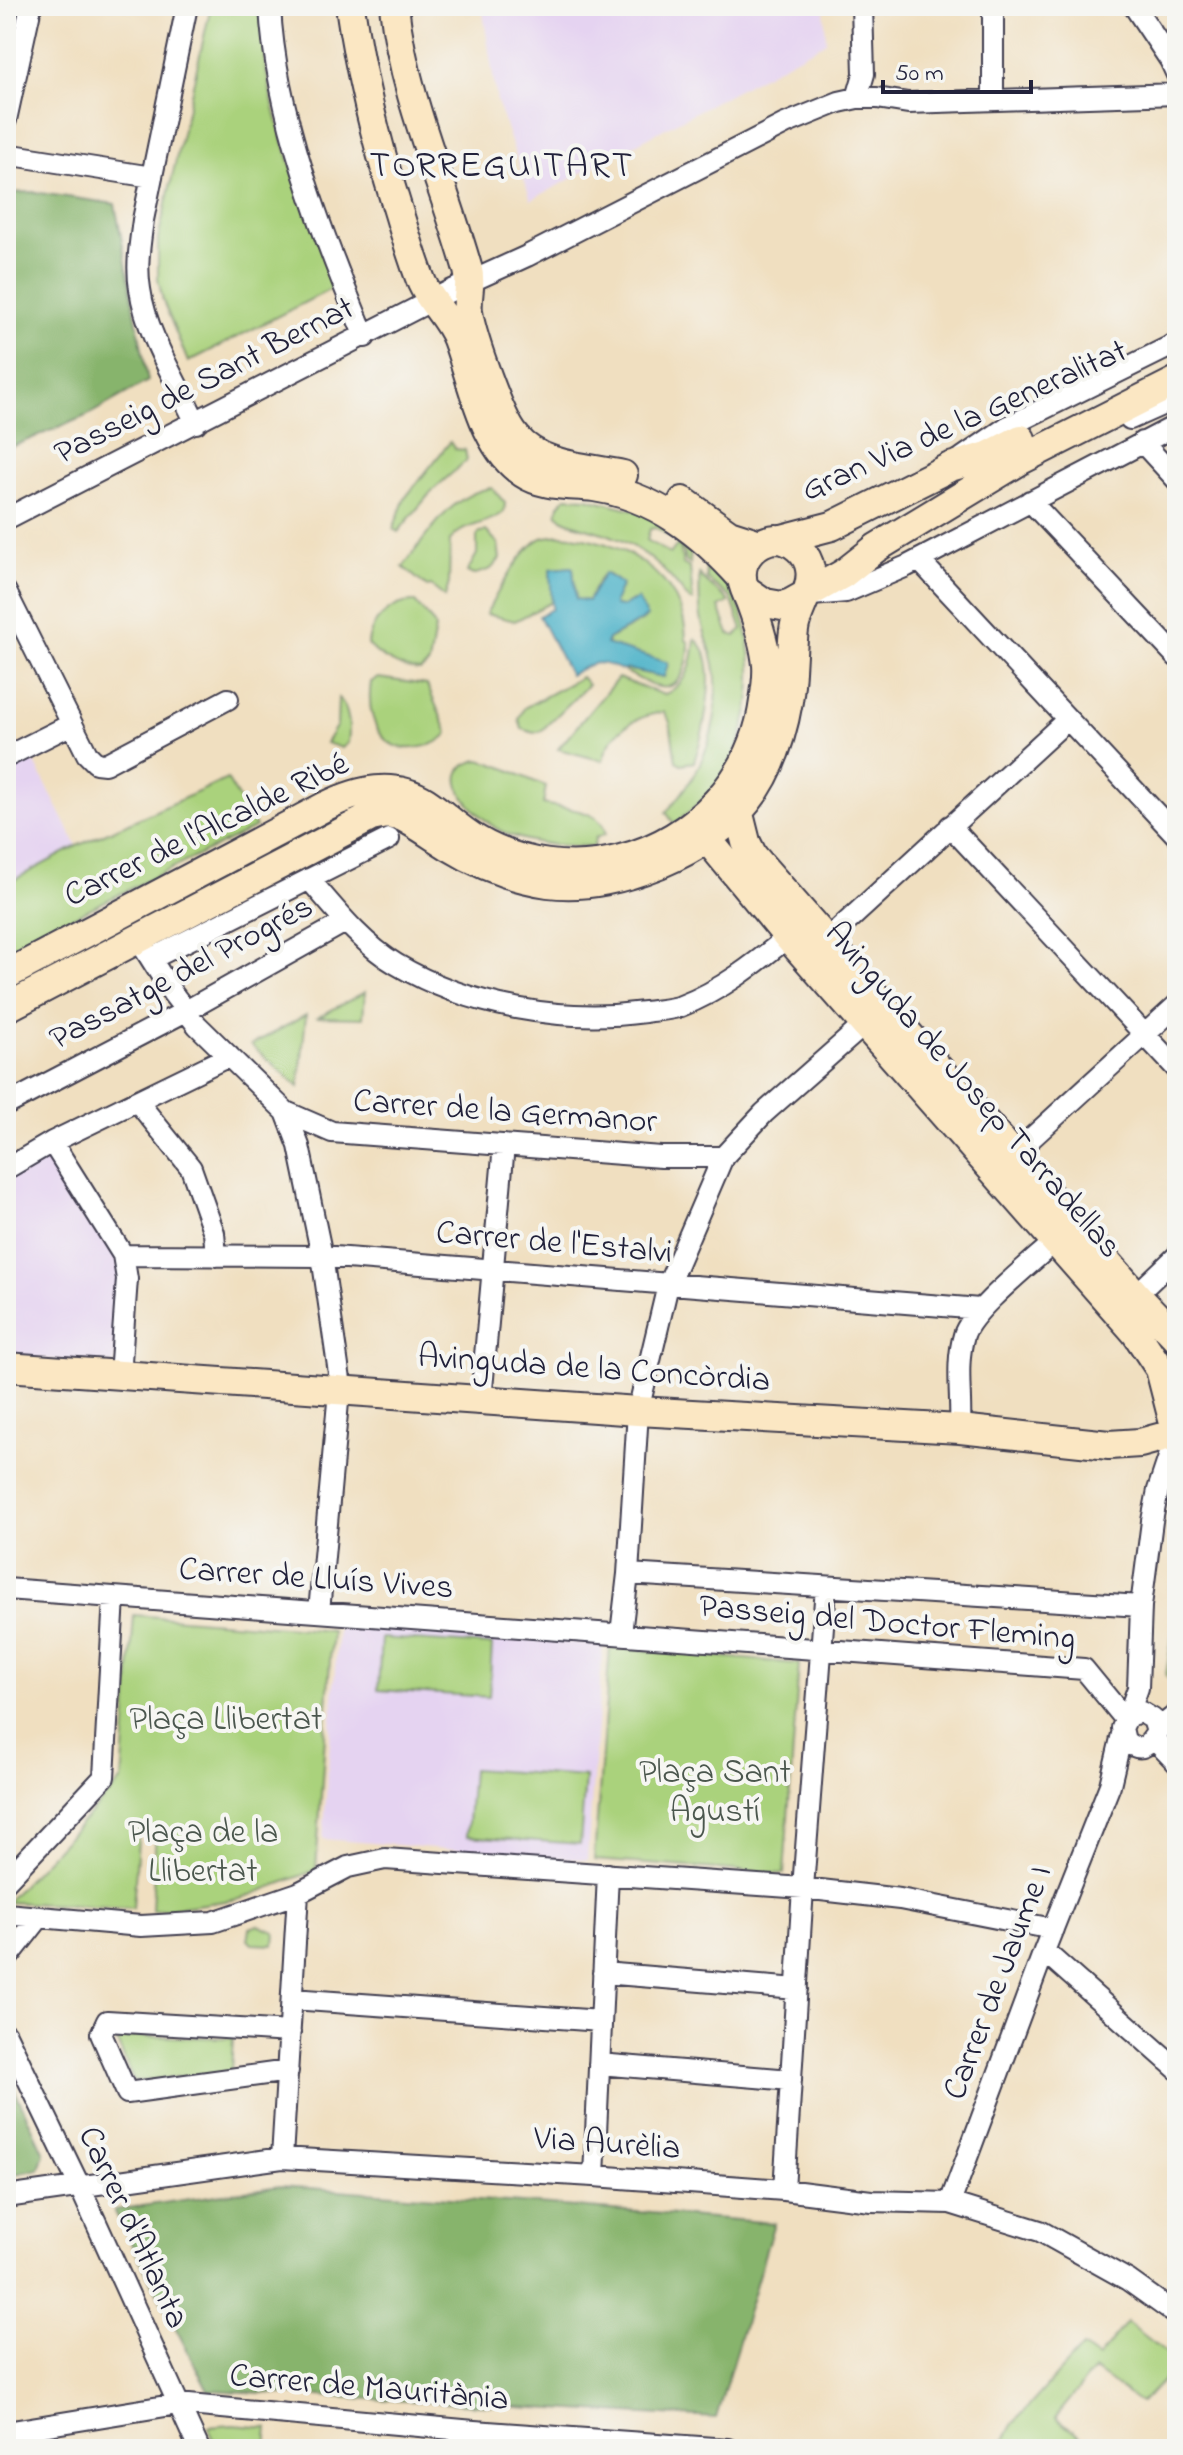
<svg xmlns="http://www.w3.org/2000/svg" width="1183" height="2455" font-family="'Indie Flower',sans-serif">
<rect width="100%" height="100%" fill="#f6f6f2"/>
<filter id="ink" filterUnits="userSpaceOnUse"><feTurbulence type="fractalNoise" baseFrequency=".0125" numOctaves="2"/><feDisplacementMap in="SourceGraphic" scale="16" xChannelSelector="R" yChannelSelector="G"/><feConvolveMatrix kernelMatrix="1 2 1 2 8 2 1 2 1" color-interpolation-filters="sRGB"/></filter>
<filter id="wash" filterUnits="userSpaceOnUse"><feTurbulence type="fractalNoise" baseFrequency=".006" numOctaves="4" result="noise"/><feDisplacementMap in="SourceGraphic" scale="32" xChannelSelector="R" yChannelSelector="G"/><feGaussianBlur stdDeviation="1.8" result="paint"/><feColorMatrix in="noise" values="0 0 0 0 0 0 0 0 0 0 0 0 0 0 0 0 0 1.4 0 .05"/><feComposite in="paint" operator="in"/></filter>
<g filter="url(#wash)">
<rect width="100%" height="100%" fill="#f0dfc0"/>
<!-- built -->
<path fill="#e5d3f1" d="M482 6H824L826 42 531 200 497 101Z
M33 759 77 846 6 884V773Z
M50 1150 117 1257 121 1283 115 1364 6 1356V1176Z
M338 1627 603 1644 587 1860 323 1839Z"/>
<!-- green -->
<path fill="#aad27c" stroke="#667a5c" stroke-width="2" d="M211 6H262C263 29 264 52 267 74 279 147 311 217 337 286L188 362 163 301 158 279V239Z
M450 442 455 449 465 450 467 460 432 491 398 532 393 529 405 498Z
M492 488 505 503 504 512C487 526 464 522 450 541L449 583 445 597 431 586 427 587 403 567C426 537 451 493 492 488Z
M566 497 587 498 639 511 691 541 690 564 686 562C683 539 674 539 656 528L650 529 647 540 670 554 677 545 680 547 683 564 690 568 693 601H690C668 572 645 548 609 535 593 529 577 527 562 519L557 513 559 505Z
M486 531 498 543 500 559 491 569 473 575 467 572 477 554V536L480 532Z
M561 535C619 538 685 575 686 640L689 643C689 658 685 683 667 687 655 690 635 676 624 671L625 669 664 677 668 664 607 646 608 639 643 620 632 601 621 607 615 606 614 602 622 584 607 574 601 576 588 601 576 599 573 568 550 569 552 602 515 621 486 614C495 596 523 546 542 538 548 536 555 536 561 535Z
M712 566C765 616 760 720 722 777 710 795 690 810 675 825L666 812C704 772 724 720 714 664 711 650 705 636 702 622 698 607 700 588 699 573 708 588 720 590 729 602L719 607 729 634 736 636 742 630 731 598 707 579 706 567Z
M415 602 433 623 435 628 429 664 420 671C403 670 379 657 368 645 369 622 392 601 415 602Z
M695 639C722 658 703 735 694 762L681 764 676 761 670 722 664 712C635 716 609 731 603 761L558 749 618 678 664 695C688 683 693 664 695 639Z
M581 677 588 685 541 731 534 733 522 729 519 719 524 708Z
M378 678 427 685 448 733C441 742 432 745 421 747 379 756 366 716 371 682Z
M338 698C350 708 350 729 348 743L342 748 326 743 337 725Z
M479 760C500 763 525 779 546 786L543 804C562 809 604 809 605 834L595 838 594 846C563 847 530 845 501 831 479 819 429 771 479 760Z
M227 779 256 827 6 950V884L77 846Z
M365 992 363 1018 318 1017Z
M306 1015 299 1087 251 1045Z
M1177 1604V1682H1176L1170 1681 1166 1675Z
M134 1615 332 1631 316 1870 240 1899 152 1911 156 1827H139L133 1908 6 1902 122 1780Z
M381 1638 492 1645 489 1697 378 1690Z
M610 1647 799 1664 784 1874 594 1860Z
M472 1769 585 1777 580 1844 467 1836Z
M258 1925 275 1932 274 1945 252 1944 248 1940 250 1928Z
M115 2036 233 2038 231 2071 134 2082Z
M1127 2322 1177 2361V2384L1167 2376 1141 2403 1094 2370 1055 2418 1097 2449H999L1012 2425 1082 2347 1098 2358Z
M233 2425 268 2428 266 2449H218L208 2427Z"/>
<!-- forest -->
<path fill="#87b46c" stroke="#546b54" stroke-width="2" d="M33 192 115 204 148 381 86 416 6 449V193Z
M6 2071 44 2153 39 2169 6 2176Z
M280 2186 550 2205 774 2223 716 2418 208 2390 114 2210Z"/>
<!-- water -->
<path fill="#49b1c8" stroke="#366a82" stroke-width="2" d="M571 567 573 568 576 599 588 601 604 573 622 584 614 602 615 606 621 607 638 599 647 617 608 639 606 644 666 662 668 664 664 677 626 669 624 671C599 659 594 661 570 675L539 616 552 609 550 569Z"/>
</g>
<g filter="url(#ink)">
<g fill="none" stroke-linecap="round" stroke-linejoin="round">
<!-- street casing -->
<g stroke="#413e4f" stroke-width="24">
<path id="street" d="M187 6 143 220C140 243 136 266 140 289 146 334 177 382 196 423
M270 6C275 114 323 237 365 337
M993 6V99
M1134 6 1170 60 1177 75
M857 98 864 74 862 6
M6 120 31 6
M6 154 152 177
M1130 419 1177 398
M1142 442 1177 480
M962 458 1007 427 1177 343
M1030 501 1177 657
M6 519 450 291 527 256 785 124 839 102 857 98H877L908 103 1177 94
M919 560 1177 836
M6 592 87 754 96 763 105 764 228 699
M812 595 846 592 907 566 1177 425
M6 757 72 724
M950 826 1177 1069
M309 879C335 909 362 944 396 964 468 1007 563 1023 645 1012 656 1010 670 1010 681 1006 721 991 756 963 788 937
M139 940 173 994 197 1025 286 1112 299 1146 322 1256 340 1380 319 1612
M825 942 1068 719
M151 959 389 839
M137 1101 191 1168 214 1233 216 1256
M6 1105 186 1011 345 922
M286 1112 332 1132 661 1157H723
M52 1142 123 1255 127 1279 120 1375
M1013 1155 1177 1005
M6 1169 52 1142 229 1056
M123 1255 322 1256 980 1309
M1136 1295 1177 1256
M481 1400 504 1145
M960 1429C962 1398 955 1365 964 1335 972 1308 1042 1255 1065 1232
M628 1574 1141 1606
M6 1589 1084 1669 1125 1719
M621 1634 628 1574 638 1411 668 1285 723 1157 764 1113 874 1016
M1128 1716 1138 1688 1141 1606 1152 1521 1158 1490 1177 1433
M1157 1732 1153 1719 1141 1712 1128 1716 1122 1728 1125 1741C1142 1754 1148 1746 1157 1732 1161 1725 1171 1719 1177 1714
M1154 1739 1177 1763
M6 1881 104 1777 114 1597
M6 1914 141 1926 213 1922 298 1893 348 1867 385 1859 803 1888 900 1899 1053 1929
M1044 1951 1177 2069
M6 1960 39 1918
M603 1973 797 1989
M292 1999 601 2021
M6 2034 79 2185 199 2449
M599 2064 791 2080
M288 2071 127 2093 101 2034 107 2021 290 2032
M282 2158 298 1893
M594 2176 608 1874
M784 2190 803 1888 826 1587
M6 2197 282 2158 594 2176 784 2190 871 2201 950 2203 1040 2231 1128 2280 1177 2315
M950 2203 1044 1951 1110 1785 1122 1734
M6 2432 178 2404 474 2431 728 2449"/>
</g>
<!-- secondary casing -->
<g stroke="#413e4f" stroke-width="32">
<path id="secondary" d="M350 6C360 75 376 141 397 207 405 233 412 258 422 283 431 303 449 318 457 339 473 382 483 447 523 473 544 487 571 484 594 487 655 496 702 533 742 578
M394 6C404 98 443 181 468 270 472 284 466 298 468 312 472 337 500 419 516 437 540 467 588 467 623 475
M683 501 729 534 760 544
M782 539 832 526 950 467 988 456 1021 439
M746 590 765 603 782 606 791 603 843 574 876 548 1021 460 1177 381
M739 814 746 842 753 856 1136 1295 1177 1338
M709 820 707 839 788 937 1136 1333 1160 1369 1177 1435
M6 975 326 806C359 790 393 781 426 802 444 814 459 830 477 840 519 865 574 872 621 859 696 839 754 778 764 701 766 689 768 677 767 665 765 645 758 623 751 604 748 595 742 586 742 577 740 558 757 540 776 539 792 539 808 554 810 569 814 589 796 610 794 630 791 653 792 677 788 701 774 784 736 832 659 864 624 878 587 888 548 883 513 878 480 865 449 846 433 836 418 825 401 816L386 814 371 817 6 1008
M6 1367 638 1411 960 1429 1109 1445 1140 1443 1177 1433"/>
</g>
<!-- street -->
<use href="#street" stroke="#fff" stroke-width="20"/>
<!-- secondary -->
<use href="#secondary" stroke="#fbe7c3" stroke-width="28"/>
</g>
</g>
<g text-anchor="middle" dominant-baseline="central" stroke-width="8" stroke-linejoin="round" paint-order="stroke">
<!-- street labels -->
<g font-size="34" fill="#22223b" stroke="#f6f6f2">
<text transform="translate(205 382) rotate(-27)">Passeig de Sant Bernat</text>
<text transform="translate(965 422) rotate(-24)">Gran Via de la Generalitat</text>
<text transform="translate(207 831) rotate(-26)">Carrer de l'Alcalde Ribé</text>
<text transform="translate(182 974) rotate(-28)">Passatge del Progrés</text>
<text transform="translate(972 1091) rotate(49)">Avinguda de Josep Tarradellas</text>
<text transform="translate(505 1113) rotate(4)">Carrer de la Germanor</text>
<text transform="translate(554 1244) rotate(5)">Carrer de l'Estalvi</text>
<text transform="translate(594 1370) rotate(4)">Avinguda de la Concòrdia</text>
<text transform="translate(316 1580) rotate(4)">Carrer de Lluís Vives</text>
<text transform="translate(887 1624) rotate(5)">Passeig del Doctor Fleming</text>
<text transform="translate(999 1983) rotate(-69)">Carrer de Jaume I</text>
<text transform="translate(607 2145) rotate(4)">Via Aurèlia</text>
<text transform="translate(132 2228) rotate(65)">Carrer d'Atlanta</text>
<text transform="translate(369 2389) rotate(5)">Carrer de Mauritània</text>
</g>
<!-- park labels -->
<g font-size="34" fill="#4b574e" stroke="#f6f6f2">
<text x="226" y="1721">Plaça Llibertat</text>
<text x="715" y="1774">Plaça Sant<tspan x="715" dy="39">Agustí</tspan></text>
<text x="203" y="1834">Plaça de la<tspan x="203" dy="39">Llibertat</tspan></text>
</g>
<!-- neighbourhood labels -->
<g font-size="36" letter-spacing="2" fill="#22223b" stroke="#f6f6f2">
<text x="502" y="167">TORREGUITART</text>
</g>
</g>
<!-- margin -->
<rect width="1183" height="2455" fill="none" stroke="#f6f6f2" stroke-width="32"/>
<!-- scale -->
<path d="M883 80v12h148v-12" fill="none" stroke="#22223b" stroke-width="4"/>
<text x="895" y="80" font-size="24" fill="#22223b" stroke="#f6f6f2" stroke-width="6" paint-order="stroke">50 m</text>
</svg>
